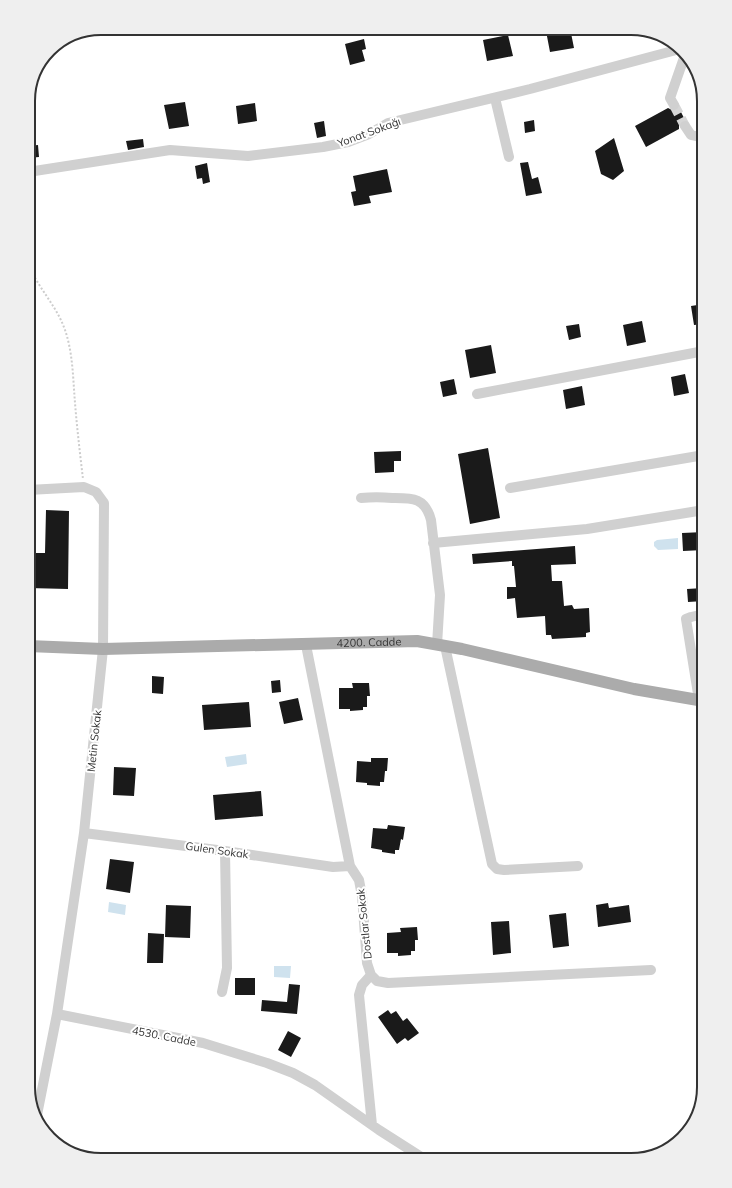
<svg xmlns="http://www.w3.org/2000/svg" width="732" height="1188" font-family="Mulish,sans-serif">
<rect width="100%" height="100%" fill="#fff"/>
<!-- water -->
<path fill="#cfe2ee" d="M678 538V549L658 550 654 546V542L657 540Z
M246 754 247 764 227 767 225 757Z
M109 902 126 905 125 915 108 912Z
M274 966H291L290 978 274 977Z"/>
<!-- building -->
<path fill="#1a1a1a" d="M562 28H570L574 48 550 52 546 31Z
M508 35 513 56 487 61 483 40Z
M364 39 366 49 362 50 365 61 350 65 345 44Z
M185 102 189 126 169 129 164 105Z
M255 103 257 121 238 124 236 106Z
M668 108 674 111 679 108 685 120 679 123V129L646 147 635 126Z
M534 120 535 131 525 133 524 122Z
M324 121 326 136 317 138 314 123Z
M614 138 624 171 613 180 601 174 595 151Z
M143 139 144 147 128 150 126 141Z
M38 145 39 157 28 158V146Z
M528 162 532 179 538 177 542 193 526 196 520 163Z
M207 163 210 182 203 184 202 178 197 179 195 166Z
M387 169 392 192 369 196 371 203 354 206 351 192 356 191 353 176Z
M704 304V324L694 325 691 306Z
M642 321 646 342 627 346 623 325Z
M579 324 581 337 569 340 566 326Z
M491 345 496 373 470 378 465 350Z
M685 374 689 393 674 396 671 377Z
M454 379 457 394 443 397 440 382Z
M582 386 585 405 566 409 563 390Z
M488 448 500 518 470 524 458 454Z
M401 451V461H394V472L375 473 374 452Z
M46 510 69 511 68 589 28 588V553H45Z
M704 532V550L683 551 682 533Z
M575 546 576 564 551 565 552 581H562L564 606 572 605 574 609 589 608 590 632 586 633V637L552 639 551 635H546L545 616 517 618 515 598 507 599V587H516L514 566H512V561L473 564 472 554Z
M703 588 704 601 688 602 687 589Z
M152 676 164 677 163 694 152 693Z
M280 680 281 692 272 693 271 681Z
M352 683H369L370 696H367V707H363V710L350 711V709H339V688H353Z
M298 698 303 720 284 724 279 702Z
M249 702 251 727 204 730 202 705Z
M371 758H388L387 771H385L384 782H380V786L367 785V783L356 782 357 761 371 762Z
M114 767 136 768 134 796 113 795Z
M261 791 263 816 215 820 213 795Z
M388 825 405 827 403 840 401 839 399 850H395V854L382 852V850L371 848 373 828 387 829Z
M110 859 134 862 130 893 106 889Z
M608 903 609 908 629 905 631 922 598 927 596 905Z
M166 905 191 906 190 938 165 937Z
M566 913 569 946 553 948 549 915Z
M509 921 511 953 493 955 491 922Z
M417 927 418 940H415V951H411V955L398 956V953H387V933L401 932 400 928Z
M148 933 164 934 163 963H147Z
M235 978H255V995H235Z
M289 984 300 985 297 1014 261 1011 262 1000 287 1002Z
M388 1010 391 1014 396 1011 403 1021 407 1018 419 1033 408 1041 405 1038 397 1044 378 1017Z
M288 1031 301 1038 291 1057 278 1050Z"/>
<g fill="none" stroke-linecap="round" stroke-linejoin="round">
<!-- minor-tunnel -->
<path stroke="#d6d6d6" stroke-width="10" stroke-dasharray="10 5" stroke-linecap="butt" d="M674 105 685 126"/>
<!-- path -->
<path stroke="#cdcdcd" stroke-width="2" stroke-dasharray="2 2" stroke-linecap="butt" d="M28 263C37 287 57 306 65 330 73 353 73 379 75 403 77 428 80 454 83 479"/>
<!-- minor -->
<path stroke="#d0d0d0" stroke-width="10" d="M73 34 104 28
M495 98 509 157
M674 105 670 98 685 55
M685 126 691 135 704 138
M28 172 170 150 248 156 323 147 348 142 369 134 388 123 530 89 680 49
M477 394 704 351
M510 488 704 455
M28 490 84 487 96 492 104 503 103 649 84 833 57 1014 203 1043 267 1063 293 1073 315 1085 379 1130 426 1160
M361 498C371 497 382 497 392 498 412 498 425 497 431 520L440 595 437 645
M433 543 587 529 704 510
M306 645 350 866 359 880 362 896 367 963 371 975 377 981 388 983 651 970
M445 646 492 864 497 869 504 870 578 866
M699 700 686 619 691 617 704 614
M84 833 225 851 333 867 350 866
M371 975 362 985 359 995 372 1125
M222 992 227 968 225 851
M36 1120 57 1014"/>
<!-- major -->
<path stroke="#ababab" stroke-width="12" id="s1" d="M28 646 103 649 417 641 462 649 634 689 704 701"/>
</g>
<g text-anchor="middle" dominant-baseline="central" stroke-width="4" stroke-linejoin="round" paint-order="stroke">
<!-- street labels -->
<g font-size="11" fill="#333" stroke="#fff">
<text transform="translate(369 132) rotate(-20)">Yonat Sokağı</text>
<text stroke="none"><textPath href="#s1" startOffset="341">4200. Cadde</textPath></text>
<text transform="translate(94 741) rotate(-84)">Metin Sokak</text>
<text transform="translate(217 850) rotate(8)">Gulen Sokak</text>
<text transform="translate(364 924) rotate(-96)">Dostlar Sokak</text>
<text transform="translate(164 1036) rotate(11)">4530. Cadde</text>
</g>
</g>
<!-- crop -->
<path d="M0 0H732V1188H0ZM101 35H631A66 66 0 0 1 697 101V1087A66 66 0 0 1 631 1153H101A66 66 0 0 1 35 1087V101A66 66 0 0 1 101 35Z" fill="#efefef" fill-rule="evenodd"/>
<path fill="none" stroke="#333" stroke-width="2" d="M101 35H631A66 66 0 0 1 697 101V1087A66 66 0 0 1 631 1153H101A66 66 0 0 1 35 1087V101A66 66 0 0 1 101 35Z"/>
</svg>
